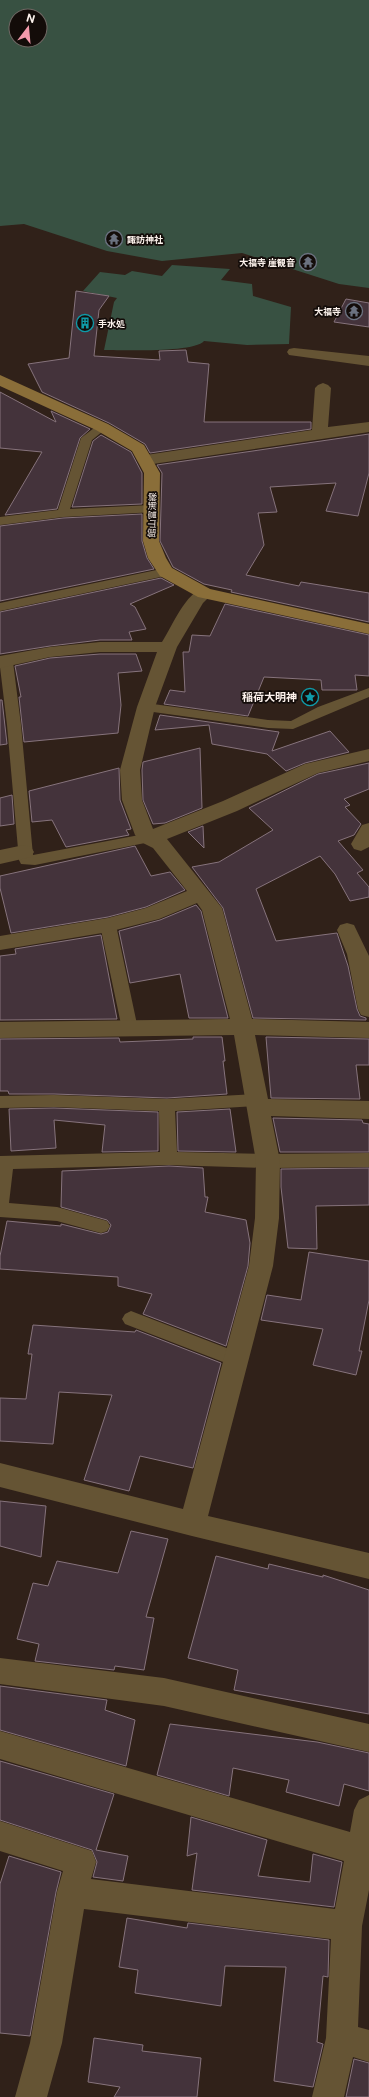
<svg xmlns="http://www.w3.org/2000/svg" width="369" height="2097" font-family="'Public Sans','Noto Sans JP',sans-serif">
<rect width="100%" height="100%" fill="#302119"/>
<!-- green -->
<path fill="#385142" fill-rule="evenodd" d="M0 0H369V288L339 284 242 253 162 261 107 251 24 224 0 226ZM16 16H40V40H16Z
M172 265 230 269 221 280 252 284 253 296 291 307 289 344 247 345 204 341C194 353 122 350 104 350L114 302 117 298 83 291 100 272 125 275 132 271 162 276Z"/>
<!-- building -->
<path fill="#44333b" stroke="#86737c" d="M76 291 109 296 99 310 94 356 160 360 159 351 186 350 188 362 209 364 204 422H311V429L150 453 145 444 109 423 42 392 28 364 69 358Z
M346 299 369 303V327L334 322Z
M0 392 56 422 51 411 90 429 80 438 57 509 5 515 42 452 0 448Z
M369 434V473L358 516 326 511 336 483 270 487 277 512 258 513 264 545 246 575 299 586 301 582 369 593V622L231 592 232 590 204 584 173 567 160 541 162 473 157 465Z
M101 435 131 452 142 473V504L72 507 93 441Z
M142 514V541L147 558 154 569 0 601V526L63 518Z
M161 578 174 585 130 604 135 607 146 629 129 632 132 640H100L50 646 0 654V612Z
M225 604 369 635V676L355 675 357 690H322L321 680 264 677 248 716 164 704 170 690 185 692 183 652H189L192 635 210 636Z
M100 654H136L142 671 118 673 121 705 118 733 24 742 19 697H21L15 666 50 658Z
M0 700H2L7 744 0 745Z
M160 715 279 732 272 751 330 731 349 752 305 763 286 771 267 754 212 744 209 725 155 730Z
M200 748 202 808 165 823 153 824 143 800 142 770 143 762Z
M369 763V789L344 799 350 805 345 807 361 824 354 835 338 841 363 870 357 873 369 887V897L350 901 335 874 320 856 256 889 276 941 337 933 348 966 357 1009 360 1016 366 1018V1020L253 1018 223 908 192 867 219 862 273 830 249 808 318 774Z
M119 768 120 800 131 829 126 830 129 835 66 847 52 820 32 822 29 791Z
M12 795 14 824 0 826V798Z
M203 826 204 848 188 832Z
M135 846 151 876 170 872 185 890 146 907 108 917 11 933 0 888V876Z
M196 905 201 911 228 1018H189L180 974 130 983 119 931 160 920Z
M101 935 117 1019 0 1020V956L16 954 15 949Z
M193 1037H222L225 1061H223L227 1094 167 1098 54 1094H9L8 1091H0V1039L119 1038 120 1042 193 1039Z
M266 1037 369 1039V1065H356L360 1099 271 1098Z
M54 1108 158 1112V1151L102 1152 105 1125 54 1120 56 1148 11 1151 9 1109Z
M230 1109 236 1152 178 1151 177 1112Z
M273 1118 362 1120 363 1123 369 1124V1152H280Z
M169 1166 203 1168 205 1197H208L205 1212 246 1220 250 1243 248 1266 226 1346 143 1314 152 1294 118 1286V1277L0 1269V1256L7 1221 61 1226V1224L101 1234 108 1232 111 1225 107 1220 61 1207 62 1171Z
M369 1168V1205L316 1206 317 1249 288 1248 281 1187V1169Z
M309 1252 369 1261V1300L359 1351H362L356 1375 313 1365 323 1329 261 1320 267 1295 301 1300Z
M33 1325 135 1332 136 1330 221 1363 193 1468 140 1456 129 1491 84 1480 112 1395 59 1392 53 1444 0 1441V1398L26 1399 32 1354H28Z
M0 1501 46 1506 41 1557 0 1546Z
M131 1531 168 1539 146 1617 154 1618 144 1670 115 1666 114 1670 35 1661 39 1644 17 1639 33 1583 48 1586 57 1561 118 1573Z
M216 1556 268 1569 269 1564 323 1577V1575L369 1590V1714L234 1690 238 1670 188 1658Z
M0 1686 107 1700 105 1710 135 1720 126 1766 0 1730Z
M170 1724 317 1742 369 1753V1791L344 1784 339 1806 286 1792 289 1780 233 1768 229 1796 157 1775Z
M0 1761 114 1794 96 1850 128 1856 123 1881 93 1877 97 1862 92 1850 0 1820Z
M191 1817 267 1840 258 1876 310 1882 313 1854 342 1862 334 1907 192 1890 197 1853 187 1856Z
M9 1856 61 1872 56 1892 30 2036 0 2033V1884Z
M127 1918 187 1928 188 1923 329 1940 328 1977 323 1976 317 2042 323 2044 313 2087 274 2081 286 1967 225 1966 221 2006 135 1993 138 1970 119 1967Z
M94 2038 143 2045 142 2051 201 2058 197 2097H114L120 2087 88 2082Z
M354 2059 369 2063V2097H346Z"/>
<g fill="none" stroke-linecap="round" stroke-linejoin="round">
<!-- service -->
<path fill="#655434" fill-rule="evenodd" d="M102 424 108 427 92 440 70 509 151 505 157 509 155 512 63 517 0 525V517L58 510 81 438 98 425Z
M166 568 172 572 170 575 0 611V603Z
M6 658 13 662 21 725 33 855 150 833 155 835 157 838 155 841 35 865 21 864 19 860 7 725 0 667 1 659Z
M369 688V697L293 729 268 728 146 711 141 710 139 707 141 704 146 703 268 720 291 721 318 707Z
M108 920 113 921 116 925 138 1029 136 1033 130 1035 124 1033 122 1029 100 925 103 921Z
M257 1094 263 1096 265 1100 263 1104 257 1106 175 1111 177 1152 268 1154 369 1153V1167L268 1168 169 1165 13 1169 9 1203 57 1207 107 1221 110 1226 107 1231 101 1233 57 1221 0 1217V1156L160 1152 159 1111 54 1107 0 1108V1096L54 1095 167 1099Z
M131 1311 242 1354 245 1359 242 1364 236 1367 125 1324 122 1319 125 1314Z"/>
<!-- minor -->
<path fill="#655434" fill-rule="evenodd" d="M294 348 369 356V366L289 355 287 352 289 349Z
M323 383 328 385 331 388 328 427 369 422V432L146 465 140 463 138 460 140 457 146 455 312 430 315 388 318 385Z
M204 588 210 589 213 593 203 603 177 647 155 707 140 770 142 800 153 829 223 801 305 764 369 749V761L318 773 237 811 167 839 222 908 252 1019 369 1022V1038L255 1035 268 1099 369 1101V1119L271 1116 280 1161 279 1218 273 1266 208 1516 369 1553V1579L192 1536 0 1487V1463L183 1509 249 1266 255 1218 256 1161 234 1035 0 1038V1022L230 1019 202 910 197 903 159 919 108 932 0 950V936L108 918 146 908 187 891 153 848 143 843 135 835 122 800 120 770 137 707 157 652H100L50 657 0 668V656L50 647 100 642H162C172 626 186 592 204 588Z
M369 823V847L361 851 354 849 351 844 362 825Z
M24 845 31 847 34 852 31 857 0 864V850Z
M347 923 354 925 369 956V1017L361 1015 358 1009 347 954 337 930 340 925Z
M0 1658 164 1678 369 1724V1752L164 1706 0 1684Z
M0 1731 350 1832 354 1810 359 1800 369 1795V1890L362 1926 358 2027 369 2030V2062L353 2057 344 2097H312L326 2038 331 1939 84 1909 62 2043 47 2097H15L30 2043 57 1892 63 1871 0 1851V1821L92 1851 96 1862 91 1879 335 1909 344 1861 0 1759Z"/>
<!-- secondary -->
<path fill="#8a6e39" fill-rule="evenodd" d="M0 375 108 424 144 445 160 473 159 541 166 558 172 568 210 589 369 624V634L198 597 160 576 148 558 143 541 144 473 132 451 96 430 0 386Z"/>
</g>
<!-- icons -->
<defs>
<g id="temple-ring" transform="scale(0.9)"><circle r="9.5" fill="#130c09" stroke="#6b7280" stroke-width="1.5"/><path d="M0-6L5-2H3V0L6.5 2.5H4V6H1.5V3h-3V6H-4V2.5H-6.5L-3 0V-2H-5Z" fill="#6b7280"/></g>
<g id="building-ring" transform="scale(0.9)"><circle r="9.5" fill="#130c09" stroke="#0f9aa8" stroke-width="1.5"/><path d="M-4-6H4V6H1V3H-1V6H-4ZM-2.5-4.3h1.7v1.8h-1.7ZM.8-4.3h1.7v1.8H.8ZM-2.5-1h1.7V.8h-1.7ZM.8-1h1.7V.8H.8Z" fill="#0f9aa8"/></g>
<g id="sight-ring" transform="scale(0.9)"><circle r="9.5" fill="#130c09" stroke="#0f9aa8" stroke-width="1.5"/><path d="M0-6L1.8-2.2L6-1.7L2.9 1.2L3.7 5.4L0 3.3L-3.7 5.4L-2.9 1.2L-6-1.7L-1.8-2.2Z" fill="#0f9aa8"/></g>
</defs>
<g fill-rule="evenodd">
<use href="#temple-ring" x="114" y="239"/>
<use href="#temple-ring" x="308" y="262"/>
<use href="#temple-ring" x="354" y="311"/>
<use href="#building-ring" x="85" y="323"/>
<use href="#sight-ring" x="310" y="697"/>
</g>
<g text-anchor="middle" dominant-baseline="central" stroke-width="3.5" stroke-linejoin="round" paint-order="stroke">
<!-- far-poi labels -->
<g font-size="9" font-weight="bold" fill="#fcf2ec" stroke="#130c09" text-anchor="start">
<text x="127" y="239">諏訪神社</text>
<text x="295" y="262" text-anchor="end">大福寺 崖観音</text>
<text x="341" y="311" text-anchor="end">大福寺</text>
<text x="98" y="323">手水処</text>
</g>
<!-- far-street labels -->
<g font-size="9" fill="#fcf2ec" stroke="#130c09">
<text transform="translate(152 515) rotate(-89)">館山富浦線</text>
</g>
<!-- poi labels -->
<g font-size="11" font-weight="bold" fill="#fcf2ec" stroke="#130c09" text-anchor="end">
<text x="297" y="697">稲荷大明神</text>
</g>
</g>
<!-- north arrow -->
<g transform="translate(28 28) rotate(16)"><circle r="19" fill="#130c09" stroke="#706864"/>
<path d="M0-3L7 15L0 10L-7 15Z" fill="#f39aab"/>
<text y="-6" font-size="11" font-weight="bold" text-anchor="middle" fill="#fcf2ec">N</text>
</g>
</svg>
